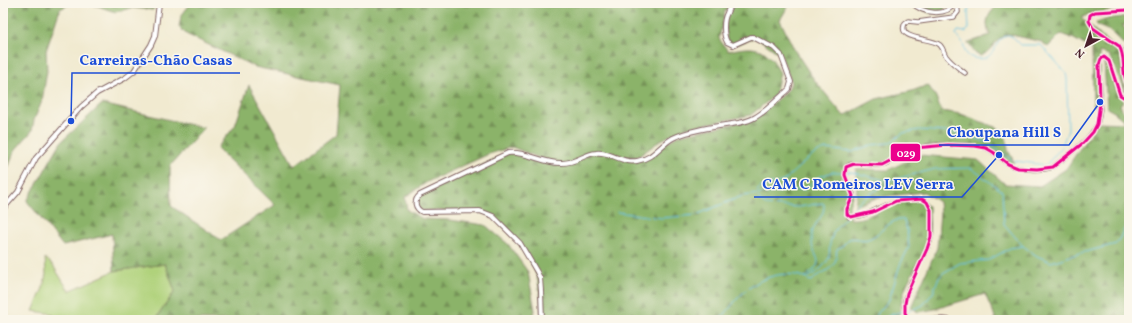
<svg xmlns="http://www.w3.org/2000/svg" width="1132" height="323" font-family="Vollkorn,serif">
<defs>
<pattern id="forest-firs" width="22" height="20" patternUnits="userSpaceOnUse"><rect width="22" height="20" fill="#8bb369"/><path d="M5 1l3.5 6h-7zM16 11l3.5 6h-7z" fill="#749157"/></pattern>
</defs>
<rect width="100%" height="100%" fill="#fbf7ec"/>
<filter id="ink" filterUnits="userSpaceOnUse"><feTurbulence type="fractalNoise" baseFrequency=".025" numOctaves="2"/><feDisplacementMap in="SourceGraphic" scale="8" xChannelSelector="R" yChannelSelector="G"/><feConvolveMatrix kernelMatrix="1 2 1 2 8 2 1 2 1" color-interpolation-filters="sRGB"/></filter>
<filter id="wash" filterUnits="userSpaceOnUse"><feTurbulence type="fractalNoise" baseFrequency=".012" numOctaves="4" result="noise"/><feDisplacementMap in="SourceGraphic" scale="16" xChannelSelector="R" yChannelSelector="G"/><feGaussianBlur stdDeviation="0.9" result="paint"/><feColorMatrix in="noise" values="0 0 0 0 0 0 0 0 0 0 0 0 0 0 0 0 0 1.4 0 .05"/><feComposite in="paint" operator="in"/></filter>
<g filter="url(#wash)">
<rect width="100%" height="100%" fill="#f1ead0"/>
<!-- grass -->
<path fill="#afd179" stroke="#7c7852" d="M45 258 52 264 69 291 114 271 165 264 175 291 155 320H45L54 314 33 311 43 288 46 274Z"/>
<!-- forest -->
<path fill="url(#forest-firs)" stroke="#6a694a" d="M3 3H72L60 9 46 51 47 71 42 101 34 120 32 131 16 149 13 154 9 166 3 172Z
M80 3H155L153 10 131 8 115 12 98 6Z
M191 3H733L725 11 719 39 728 51C742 48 759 44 770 57 774 61 777 68 780 73L775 95 751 115 685 128 661 140 639 156 623 160 646 158 665 143 680 135 742 122 758 116 789 89 791 82 781 55 756 37 738 44 727 42 725 19 736 3H790L780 20 795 51 815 81 844 116 876 99 912 91 928 85 936 97 941 111 961 114 1000 129 1007 141 1008 150 1014 162 1011 165 997 155 982 147 942 145 915 148 882 165 854 164 846 167 845 176 853 194 849 206V217L850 219C865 220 875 212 888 207 899 202 910 202 922 201L929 207C929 220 931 233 927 245 923 258 914 269 908 282 903 292 901 304 899 315L892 320H542C540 280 537 261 508 231 501 224 495 217 485 212L419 210 415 204 420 195 508 153 550 162 512 147 489 154 427 182 405 197 407 210 423 219 450 220 485 225 508 244 528 272 535 311 530 320H155L175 291 165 264 114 271 112 234 63 246 27 201 61 142 102 104 204 128 170 166 171 206 221 240 275 205 217 148 235 126 249 85 294 166 336 134 340 85 255 67 186 34 179 27 181 16Z
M910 3H946L944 11 930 13Z
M1000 3H1086L1089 7H1117L1129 5V8L1091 13 1081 18 1119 52 1125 91H1124L1122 83 1109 55 1099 52 1100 102 1096 106 1093 105 1092 49 1074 39 1061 34 1048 47 1042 42 1008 34C996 38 992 51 981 56L975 53 968 43 990 35C983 20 989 13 1000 3Z
M1129 16V25H1122L1129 33V57L1127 48 1110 31 1098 26 1096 23 1108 19Z
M1104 62 1109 66 1116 89 1123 101 1120 105 1129 123V320H1043L1039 316 1036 320H995V317L985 294 935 309 918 312 911 307 937 248 940 213 939 202 924 192 879 197 855 206 857 189 856 169 888 170 920 155 978 160 1005 184 1040 186 1066 169 1098 122 1127 123 1114 112 1107 108Z"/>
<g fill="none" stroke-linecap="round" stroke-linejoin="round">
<!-- stream -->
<path stroke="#66c3e4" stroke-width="1" d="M918 3 921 5 934 7
M970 3 968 12 969 29 965 32 958 31 956 34C958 38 961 40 963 44 965 47 964 50 966 53 968 56 971 57 974 58 997 64 993 38 1008 35L1013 37 1021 45H1041L1066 73 1067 79 1068 130 1063 143
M1015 161 1046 165 1062 147
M757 191C763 183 775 185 783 181 786 180 788 177 790 175 802 165 811 153 826 149L852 152 871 145 888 143 894 140 903 133 919 130 945 132 964 134 987 142 1012 160
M758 197 761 202 766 205 799 207 822 203 824 204C825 213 819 219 814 227 812 230 812 235 812 239 810 257 829 259 808 275
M617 212 661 218 696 215 742 196 806 189 816 178 832 172H851L888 181 935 169 971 168 1002 191 1004 224 1023 246
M849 214 859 202 888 182
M808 280 812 281C818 273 830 272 835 262 837 258 836 253 837 249L842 246 849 239C855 237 862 241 868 239 881 235 890 217 904 220L907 230 909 247 900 265 889 300 872 320
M719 320C726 314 731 306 737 299 756 279 780 268 807 278 815 274 827 265 829 256 830 249 829 243 832 237 834 229 841 222 847 216
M881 320 892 314 917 308 923 305 933 293 938 279 943 273 960 263 989 260 1010 248 1023 246 1037 256 1051 262 1077 254 1116 244C1121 238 1123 228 1129 223"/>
</g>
</g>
<g filter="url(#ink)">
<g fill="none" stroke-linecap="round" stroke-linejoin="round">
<!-- minor casing -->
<g stroke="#846665" stroke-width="5.5">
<path id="minor" d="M912 3C923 14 946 17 956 3
M957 3 958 12 954 17 918 22 908 21 905 23C896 41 932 37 940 45 943 48 944 53 946 56 951 63 959 68 965 73
M1129 10 1095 12 1090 15 1089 21 1093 28 1119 46C1126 55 1122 64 1124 74 1125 79 1127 83 1129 87
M910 320C891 305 926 259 930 241 933 231 931 220 931 210L927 202 922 199C913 199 903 199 894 202 878 207 868 217 849 217 843 210 851 202 853 194L845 176 846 167C855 160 871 167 882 165 894 162 903 152 915 148 930 144 966 144 982 147 993 149 999 158 1008 164 1018 170 1042 171 1053 167 1066 156 1089 141 1096 126 1099 121 1099 114 1100 108 1102 95 1097 70 1100 61 1101 58 1102 58 1104 57L1109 61 1120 95 1125 98 1129 97
M929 320 943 319 951 320"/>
</g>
<!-- major casing -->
<g stroke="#846665" stroke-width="6">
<path id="major" d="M3 209 18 192 36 158 81 107 97 93 125 78 134 71 151 45 155 36 159 3
M542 320 541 291 540 278 537 272 520 243 493 216 480 211 422 212C415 208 413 201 420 195L508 153C527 151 543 164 562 163 577 163 584 154 596 153 610 151 622 164 637 161 653 159 660 145 673 138 689 130 714 127 732 124 739 123 746 122 752 119 765 113 775 101 786 92L789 89 791 82 781 55 774 48 753 37H751L733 45 727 42C723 35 723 20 727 13 728 8 732 6 736 3"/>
</g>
<!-- minor -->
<use href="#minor" stroke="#fff" stroke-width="3.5"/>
<!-- major -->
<use href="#major" stroke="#fff" stroke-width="4"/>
<!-- bus-1 casing -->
<g stroke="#fbf7ec" stroke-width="6">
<path id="bus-1" d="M1129 10 1095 12 1090 15 1089 21 1093 28 1119 46C1124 54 1123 62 1124 71 1124 77 1127 82 1129 87
M847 214V209L853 196 845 175 846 167 854 164 882 165 915 148 948 145 975 146 986 148 993 152 1008 164 1018 168 1037 169 1053 167 1083 143 1093 132 1097 124 1100 103 1099 65 1101 59 1104 57 1109 61 1120 95 1125 98 1129 97
M847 214 851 217 873 212 896 201 922 199 927 202 931 210V237L927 249 907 293 905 304V313L910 320"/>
</g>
<!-- bus-1 -->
<use href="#bus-1" stroke="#ec008c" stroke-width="3"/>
</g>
</g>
<!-- callouts -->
<path fill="none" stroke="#1d4ed8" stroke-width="1.5" d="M71 121L72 73H240M1100 102L1069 145H939M999 155L962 197H754"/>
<g fill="#1d4ed8" stroke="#fbf7ec" stroke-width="1.5">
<circle cx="71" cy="121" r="4"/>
<circle cx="1100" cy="102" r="4"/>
<circle cx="999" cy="155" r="4"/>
</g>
<g font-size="15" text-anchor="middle" font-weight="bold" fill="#1d4ed8" stroke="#fbf7ec" stroke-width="3" stroke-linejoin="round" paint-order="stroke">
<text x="156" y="65">Carreiras-Chão Casas</text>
<text x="1004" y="137">Choupana Hill S</text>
<text x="858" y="189">CAM C Romeiros LEV Serra</text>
</g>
<rect stroke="#fbf7ec" stroke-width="1.5" x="890" y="143" width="31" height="19" rx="4" fill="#ec008c"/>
<g font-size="11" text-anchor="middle" font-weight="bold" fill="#fff">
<text x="906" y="157">029</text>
</g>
<!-- margin -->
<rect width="1132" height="323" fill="none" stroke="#fbf7ec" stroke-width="16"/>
<!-- north arrow -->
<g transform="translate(1086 46) rotate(220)" stroke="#fbf7ec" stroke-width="3" paint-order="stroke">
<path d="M0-3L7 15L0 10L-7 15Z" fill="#4a1f2b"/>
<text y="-6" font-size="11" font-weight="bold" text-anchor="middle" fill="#4a1f2b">N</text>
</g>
</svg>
